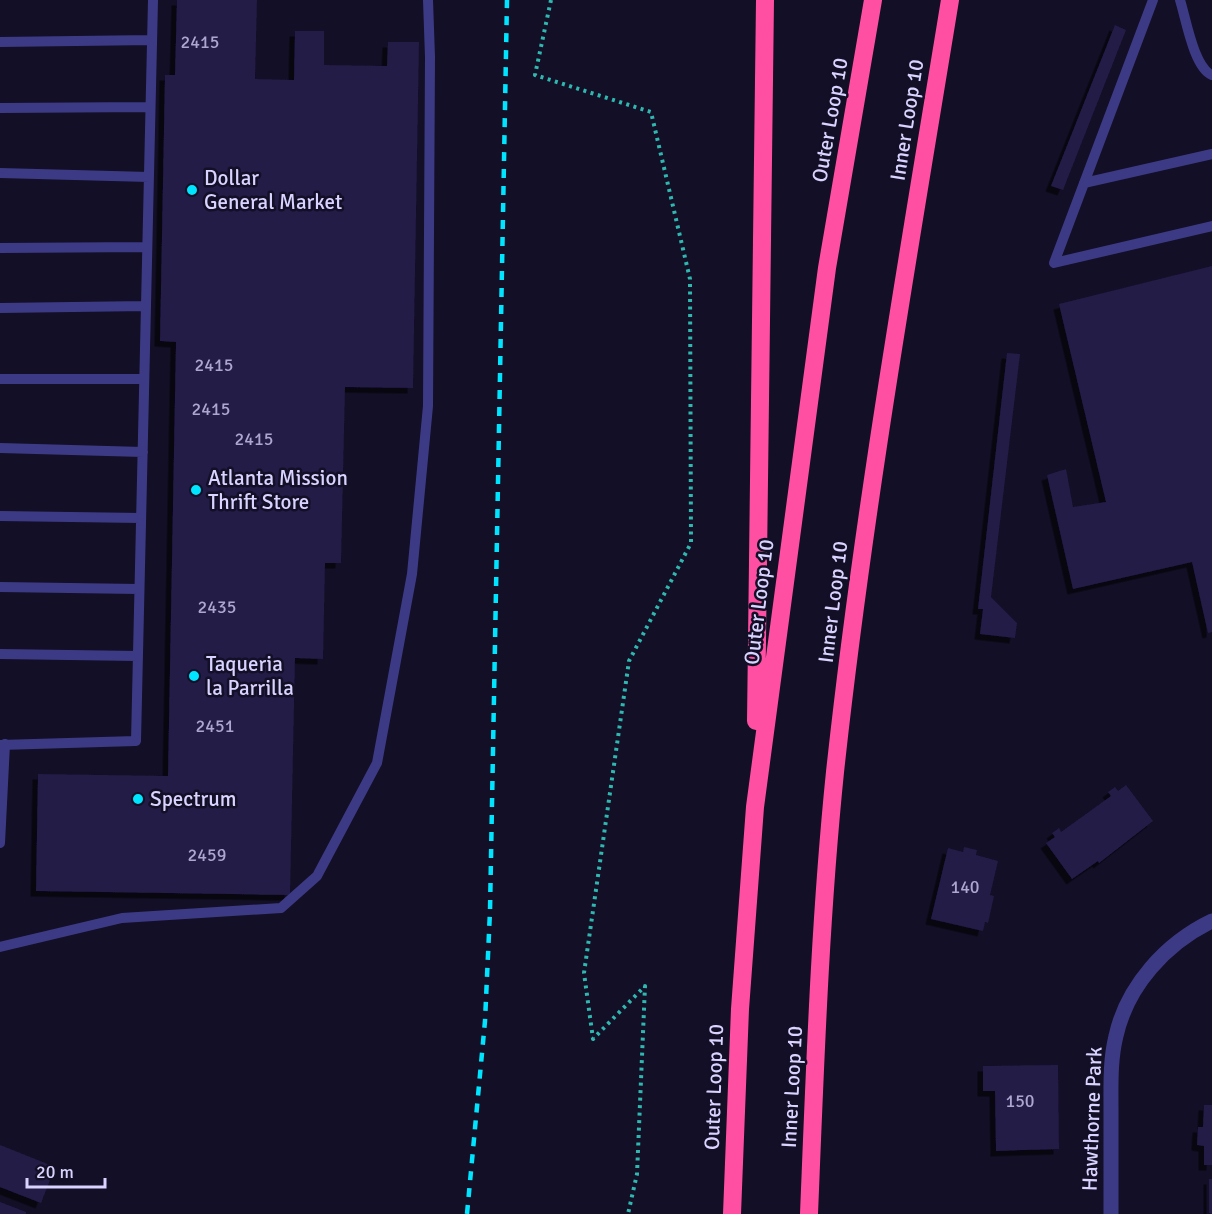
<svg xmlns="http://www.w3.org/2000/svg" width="1212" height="1214" font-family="Signika,sans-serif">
<defs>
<filter id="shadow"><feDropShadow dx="-5.5" dy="5.5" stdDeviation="0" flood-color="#0009"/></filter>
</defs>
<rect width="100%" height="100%" fill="#130f26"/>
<!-- building -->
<path fill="#241b47" filter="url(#shadow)" d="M177 0H257L255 79 294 80 295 31H324V65L387 66 388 42H419L413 388 345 387 341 563H325L323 659 295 658 290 895 36 891 38 774 168 776 176 342 160 341 165 75H175Z
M1115 25 1126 30 1063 190 1051 186Z
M1212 266V632L1208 633 1192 562 1073 589 1047 475 1066 469 1073 507 1106 502 1059 304Z
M1007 353 1020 354 991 597 1017 623 1015 638 980 634 983 609H978Z
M1126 785 1153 821 1099 863 1098 861 1072 879 1046 843 1055 837 1052 833 1059 828 1061 832 1111 796 1108 792 1115 787 1118 791Z
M964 847 977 850 976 855 998 861 990 895 994 896 988 923 985 922 983 931 931 919 948 848 963 852Z
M1058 1065 1059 1149 996 1151 995 1091H983V1066Z
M1204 1105H1212V1165H1204V1146L1197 1145 1198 1127H1203Z
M0 1145 55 1167 41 1203 0 1187Z
M1209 1179H1212V1214L1209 1213Z
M0 1202 26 1212V1214H0Z"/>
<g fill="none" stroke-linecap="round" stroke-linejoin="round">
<!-- path -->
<path stroke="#2fb8b0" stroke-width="4" stroke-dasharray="3 4.5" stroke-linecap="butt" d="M551 0 535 75 651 112 690 279 691 543 629 661 584 973 593 1039 645 986 637 1174 628 1214"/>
<!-- lane -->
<path stroke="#3d3a85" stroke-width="10" d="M1153 0 1054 263 1212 226
M1180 0C1186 19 1194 68 1212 75
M0 42 152 40
M0 108 150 107
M0 173 149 177
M1084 183 1212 154
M0 248 147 247
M0 308 146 306
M0 379H144
M0 448 143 452
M0 516 141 518
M0 587 139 589
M0 654 138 656
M0 745 136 741 153 0
M0 843 5 744
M0 947 122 918 281 908 317 876 377 763 412 574 428 406 430 57 428 0"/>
<!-- street -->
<path stroke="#3d3a85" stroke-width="15" d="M1111 1214C1111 1179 1111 1144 1111 1109 1111 1085 1110 1060 1116 1036 1127 986 1166 943 1212 921"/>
<!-- highway -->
<path stroke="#ff4fa3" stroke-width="18" d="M756 721 765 0
M732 1214 740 1009 755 807 827 268 873 0
M809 1214C815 1067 820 919 835 772 863 513 908 257 950 0"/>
<!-- rail -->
<path stroke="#00e5ff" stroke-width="4.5" stroke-dasharray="9 8" stroke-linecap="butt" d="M467 1214 485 1021 490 911 507 0"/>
</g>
<!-- markers -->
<g fill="#00e5ff" stroke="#130f26" stroke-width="2">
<circle cx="192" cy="190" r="6"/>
<circle cx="196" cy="490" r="6"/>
<circle cx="194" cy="676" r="6"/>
<circle cx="138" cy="799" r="6"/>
</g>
<g text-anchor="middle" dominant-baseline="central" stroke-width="5" stroke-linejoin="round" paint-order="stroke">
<!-- number labels -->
<g font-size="18" fill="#aca6d1">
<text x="200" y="42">2415</text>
<text x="214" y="365">2415</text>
<text x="211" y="409">2415</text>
<text x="254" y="439">2415</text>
<text x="217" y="607">2435</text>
<text x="215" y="726">2451</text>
<text x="207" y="855">2459</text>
<text x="965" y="887">140</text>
<text x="1020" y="1101">150</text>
</g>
<!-- street labels -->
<g font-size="21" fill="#d9d4ff" stroke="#130f26">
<text transform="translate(830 120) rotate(-80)">Outer Loop 10</text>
<text transform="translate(907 120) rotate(-81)">Inner Loop 10</text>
<text transform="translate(759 602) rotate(-83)">Outer Loop 10</text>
<text transform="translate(833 602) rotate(-83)">Inner Loop 10</text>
<text transform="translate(714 1087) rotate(-88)">Outer Loop 10</text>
<text transform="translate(792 1087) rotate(-87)">Inner Loop 10</text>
<text transform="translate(1092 1119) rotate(-88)">Hawthorne Park</text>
</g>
<!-- poi labels -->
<g font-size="21" fill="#d9d4ff" stroke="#130f26" text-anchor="start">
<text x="204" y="178">Dollar<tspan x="204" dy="24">General Market</tspan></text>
<text x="208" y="478">Atlanta Mission<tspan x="208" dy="24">Thrift Store</tspan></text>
<text x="206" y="664">Taqueria<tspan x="206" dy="24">la Parrilla</tspan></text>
<text x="150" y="799">Spectrum</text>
</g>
</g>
<!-- scale -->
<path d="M27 1178v9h78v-9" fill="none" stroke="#d9d4ff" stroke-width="3"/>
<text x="36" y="1178" font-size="18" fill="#d9d4ff" stroke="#130f26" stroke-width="4.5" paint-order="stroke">20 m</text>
</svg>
